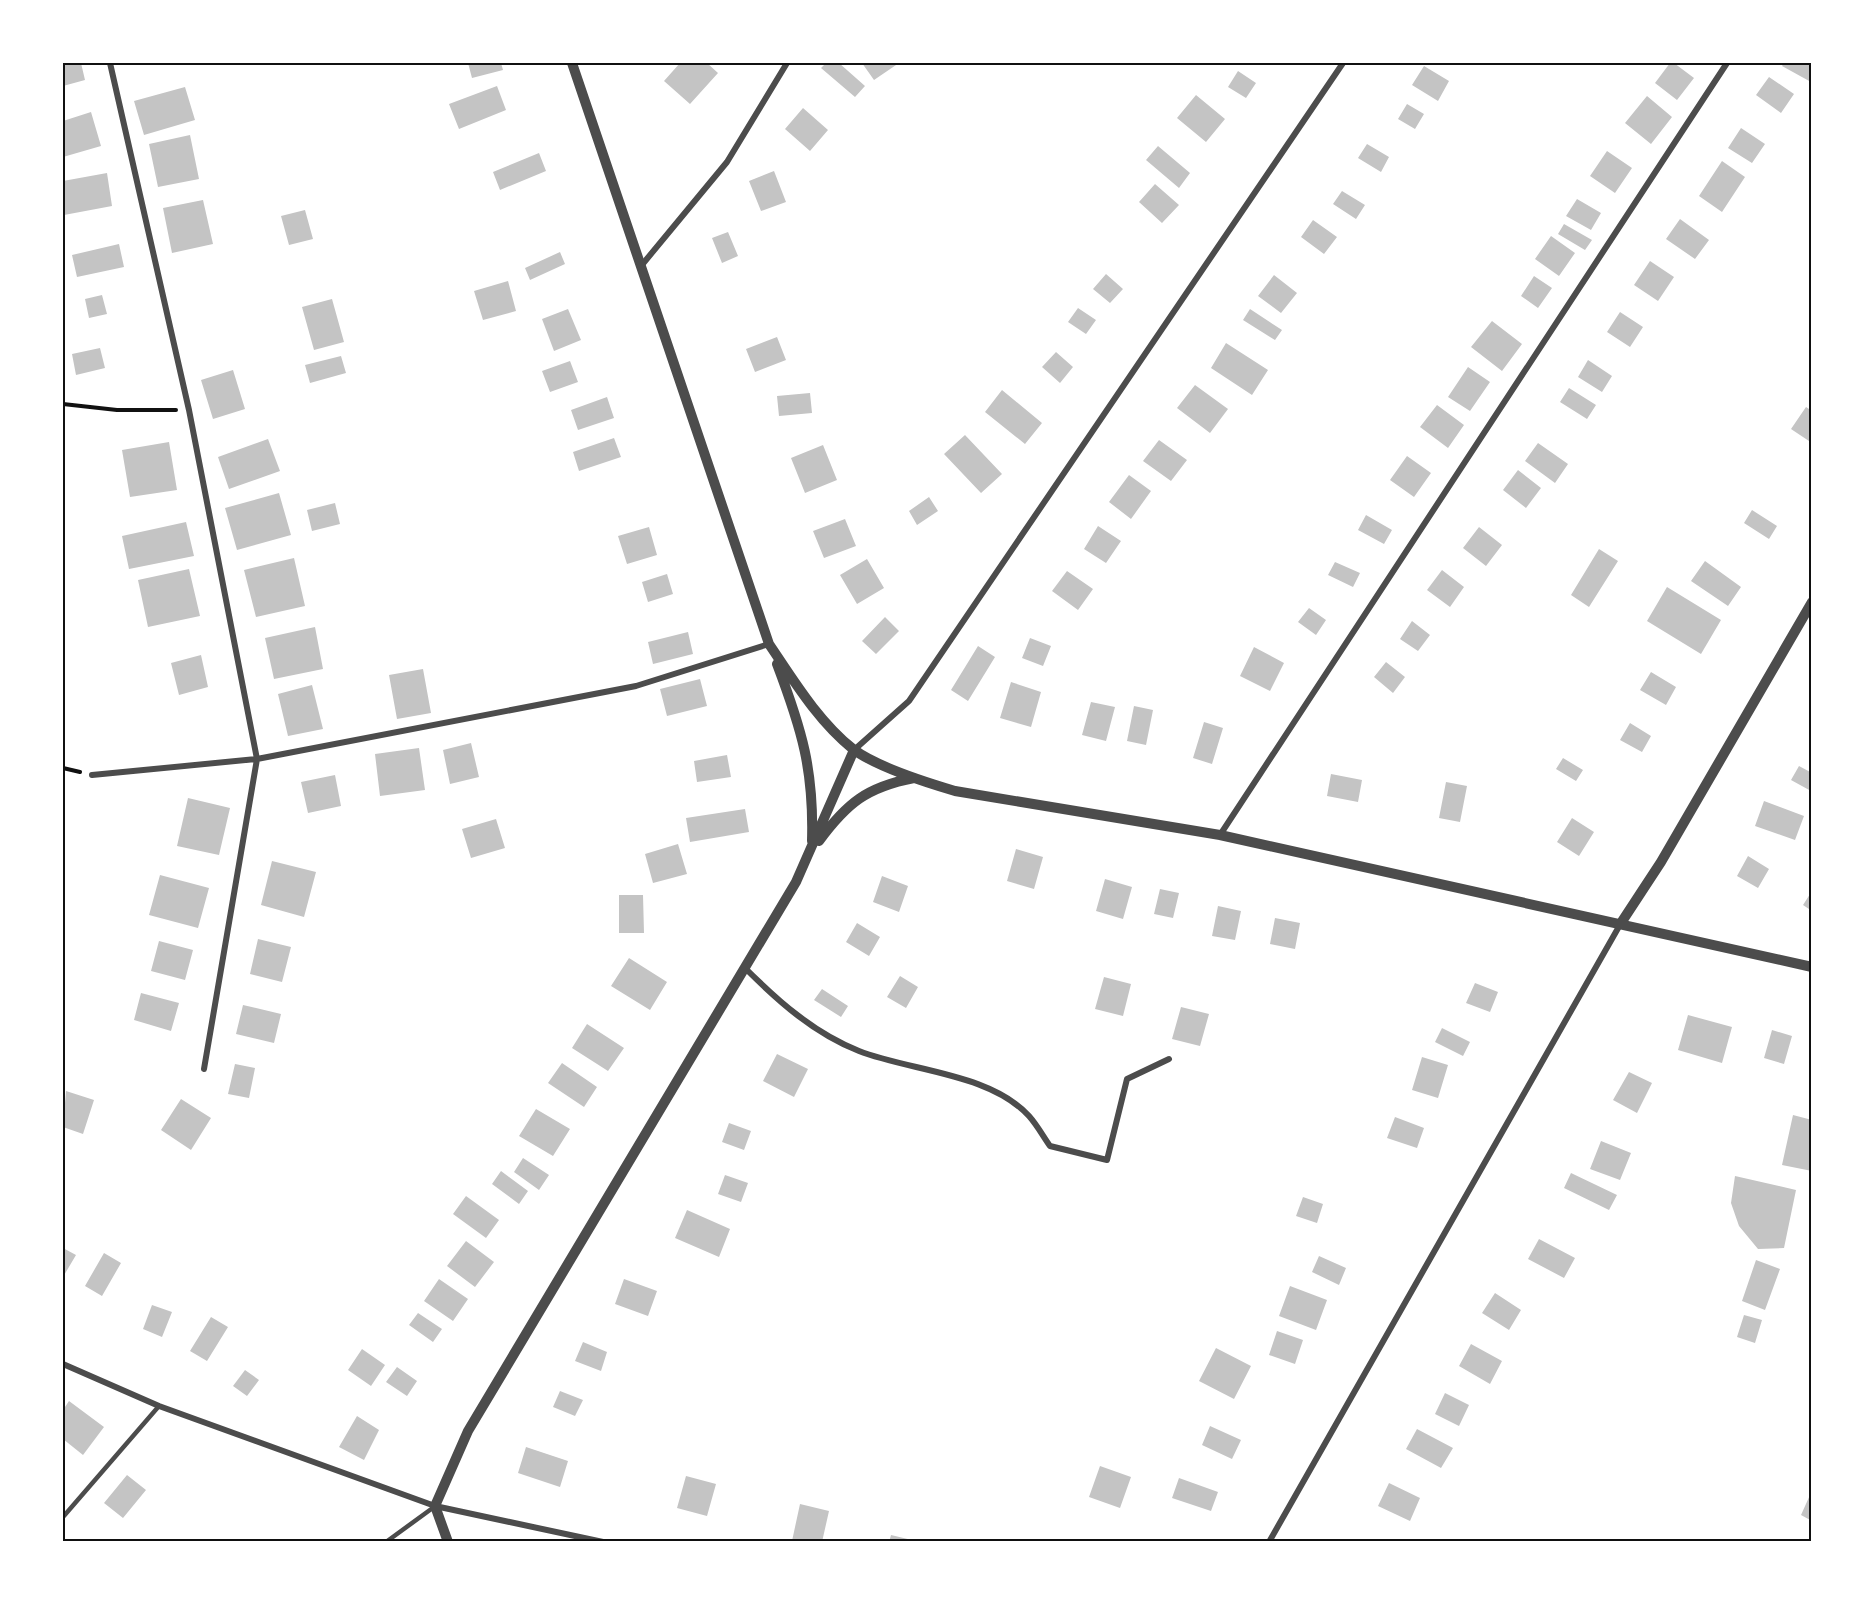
<svg xmlns="http://www.w3.org/2000/svg" width="1875" height="1605" font-family="Arial,sans-serif">
<rect width="100%" height="100%" fill="#fff"/>
<!-- building -->
<path fill="#c4c4c4" d="M63 63H81L85 80 63 86Z
M468 63H501L503 70 472 78Z
M680 63H707L718 73 690 104 664 81Z
M826 63H839L865 86 855 97 821 68Z
M862 63H899L874 80Z
M1670 63H1674L1694 78 1677 100 1655 83Z
M1784 63H1812L1811 82 1782 66Z
M1424 66 1449 81 1438 101 1412 85Z
M1238 71 1256 83 1246 98 1228 87Z
M1769 77 1794 94 1781 113 1756 95Z
M497 86 506 110 459 129 449 104Z
M185 87 195 120 144 135 134 101Z
M1196 95 1225 119 1206 142 1177 118Z
M1647 96 1672 117 1651 144 1625 123Z
M1407 104 1424 114 1415 129 1398 119Z
M803 108 828 130 810 151 785 129Z
M91 112 101 146 63 157V121Z
M1741 128 1765 144 1752 163 1728 148Z
M190 135 199 179 158 187 149 144Z
M1367 144 1389 157 1381 172 1358 158Z
M1158 146 1190 173 1179 188 1146 160Z
M1607 151 1632 168 1615 193 1590 176Z
M539 153 546 171 500 190 493 172Z
M1722 161 1745 177 1722 212 1699 196Z
M774 171 786 202 761 211 749 181Z
M107 173 112 206 64 215 63 181Z
M1155 184 1179 205 1162 223 1139 202Z
M1342 191 1365 205 1356 219 1333 204Z
M1577 199 1601 213 1591 230 1566 216Z
M203 200 213 244 172 253 163 208Z
M305 210 313 239 289 245 281 216Z
M1680 219 1709 240 1695 259 1666 239Z
M1313 220 1337 237 1324 254 1301 237Z
M1564 224 1592 240 1585 250 1558 234Z
M728 232 738 256 722 263 712 238Z
M1551 236 1575 253 1559 276 1535 259Z
M119 244 124 267 77 277 72 255Z
M560 252 565 264 530 280 525 268Z
M1650 261 1674 277 1658 301 1634 285Z
M1106 274 1123 289 1110 303 1093 289Z
M1274 275 1297 293 1281 313 1258 296Z
M1534 276 1552 288 1538 308 1521 296Z
M508 281 516 311 483 320 474 291Z
M102 295 107 314 89 318 85 299Z
M332 299 344 342 314 350 302 307Z
M1078 308 1096 320 1086 334 1068 322Z
M568 309 581 340 554 351 542 319Z
M1250 309 1282 330 1275 340 1243 320Z
M1620 312 1643 327 1630 347 1607 332Z
M1492 321 1522 344 1502 371 1471 347Z
M777 337 786 360 755 372 746 349Z
M1226 343 1268 370 1252 395 1211 368Z
M100 348 105 368 76 375 72 354Z
M1056 352 1073 367 1060 383 1042 367Z
M341 356 346 373 310 383 305 365Z
M1588 360 1612 376 1602 392 1578 377Z
M570 361 578 382 550 392 542 371Z
M1468 367 1490 382 1470 411 1448 397Z
M233 370 245 409 213 419 201 380Z
M1195 385 1228 409 1210 433 1177 408Z
M1569 388 1596 405 1587 419 1560 402Z
M1002 390 1042 423 1025 444 985 412Z
M810 393 812 413 779 416 777 396Z
M607 397 614 418 578 430 571 410Z
M1437 405 1464 425 1448 448 1420 427Z
M1806 407 1812 411V443L1791 429Z
M965 435 1002 474 981 493 944 454Z
M614 438 621 457 579 471 573 452Z
M268 439 280 471 229 489 218 457Z
M1159 440 1187 460 1171 481 1143 461Z
M169 442 177 490 130 497 122 450Z
M1538 443 1568 464 1555 483 1525 461Z
M823 445 837 480 805 493 791 458Z
M1407 456 1431 473 1414 497 1390 480Z
M1518 470 1541 488 1526 508 1503 490Z
M1129 475 1151 491 1131 519 1109 502Z
M279 493 291 535 237 550 225 508Z
M929 497 938 511 917 525 909 511Z
M335 503 340 524 312 531 307 510Z
M1752 510 1777 526 1769 539 1744 523Z
M1366 515 1392 530 1384 544 1358 530Z
M845 519 856 546 824 558 813 531Z
M186 522 194 556 129 569 122 536Z
M1098 526 1121 541 1106 563 1084 549Z
M649 527 657 555 627 564 618 536Z
M1479 527 1502 545 1486 566 1463 548Z
M1599 549 1618 561 1589 607 1571 595Z
M294 558 305 606 256 617 244 570Z
M867 559 884 588 857 604 840 575Z
M1705 561 1741 587 1728 606 1691 581Z
M1335 562 1360 573 1353 587 1328 575Z
M189 569 200 616 148 627 138 580Z
M1442 570 1464 587 1450 607 1427 590Z
M1067 571 1093 589 1078 610 1052 591Z
M667 574 673 594 648 602 642 582Z
M1667 587 1721 620 1701 654 1647 621Z
M1309 608 1326 620 1316 635 1298 622Z
M885 617 899 631 876 654 862 641Z
M1412 621 1430 635 1418 651 1400 639Z
M315 627 323 669 274 679 265 638Z
M688 632 693 654 653 664 648 642Z
M1030 638 1051 646 1043 666 1022 658Z
M978 646 995 657 968 701 951 690Z
M1254 647 1284 663 1270 691 1240 676Z
M201 655 208 687 179 695 171 663Z
M1386 662 1405 677 1393 693 1374 677Z
M423 669 431 713 397 719 389 675Z
M1651 672 1676 687 1666 705 1640 690Z
M700 679 707 706 667 716 660 689Z
M1011 682 1041 692 1031 727 1000 718Z
M312 685 323 729 288 736 278 694Z
M1091 702 1115 707 1106 741 1082 735Z
M1134 706 1153 710 1146 745 1127 741Z
M1204 722 1223 728 1212 764 1193 758Z
M1630 723 1651 736 1642 752 1620 740Z
M471 743 479 777 450 784 443 750Z
M419 748 425 790 380 796 375 754Z
M727 755 731 777 697 782 694 761Z
M1563 758 1583 770 1576 781 1556 769Z
M1799 766 1812 773 1811 791 1791 780Z
M1331 774 1362 780 1358 802 1327 796Z
M335 775 341 806 308 813 301 782Z
M1446 782 1467 786 1460 822 1439 818Z
M188 798 230 808 219 855 177 846Z
M1764 801 1804 816 1795 840 1755 826Z
M745 809 749 832 690 842 686 818Z
M1572 818 1594 832 1579 856 1557 842Z
M496 819 505 848 471 858 462 829Z
M678 844 687 874 653 883 645 854Z
M1016 849 1043 857 1034 889 1007 881Z
M1748 856 1769 869 1758 888 1737 876Z
M272 861 316 872 304 917 261 905Z
M160 875 209 888 198 928 149 915Z
M882 876 908 886 899 912 873 902Z
M1105 879 1132 887 1123 919 1096 911Z
M1160 889 1179 893 1173 918 1154 914Z
M1812 891V911L1803 905Z
M619 895H643L644 933H619Z
M1218 906 1241 911 1235 940 1212 936Z
M1275 918 1300 923 1295 949 1270 944Z
M857 923 880 937 869 956 846 942Z
M258 939 291 947 282 982 250 974Z
M159 941 193 950 185 980 151 971Z
M629 958 667 982 650 1010 611 986Z
M900 976 918 987 906 1008 887 997Z
M1104 977 1131 984 1123 1016 1095 1009Z
M1475 983 1498 992 1490 1012 1466 1003Z
M822 989 848 1006 841 1017 814 1000Z
M141 993 179 1003 171 1031 134 1020Z
M243 1005 281 1014 274 1043 236 1034Z
M1181 1007 1209 1014 1200 1046 1172 1039Z
M1688 1015 1732 1027 1722 1063 1678 1050Z
M587 1024 624 1048 608 1071 572 1048Z
M1442 1028 1470 1042 1463 1056 1435 1042Z
M1772 1030 1792 1036 1784 1064 1764 1058Z
M777 1054 808 1069 794 1097 763 1081Z
M1422 1057 1448 1065 1438 1098 1412 1090Z
M562 1063 597 1087 584 1107 548 1083Z
M235 1064 255 1068 249 1098 228 1094Z
M1629 1072 1652 1083 1637 1113 1613 1100Z
M66 1091 94 1100 83 1134 63 1127Z
M181 1099 211 1118 191 1150 161 1130Z
M536 1109 570 1129 553 1156 519 1136Z
M1793 1115 1812 1120V1171L1782 1165Z
M1395 1117 1424 1128 1417 1148 1387 1138Z
M729 1123 751 1131 744 1150 722 1142Z
M1601 1141 1631 1153 1620 1180 1590 1169Z
M523 1158 549 1175 539 1190 514 1172Z
M501 1171 528 1191 519 1204 492 1184Z
M1571 1173 1617 1195 1609 1210 1564 1188Z
M725 1175 748 1183 741 1202 718 1194Z
M1735 1176 1796 1190 1784 1248 1758 1249 1739 1226 1731 1203Z
M466 1196 499 1220 486 1238 453 1214Z
M1303 1197 1323 1204 1317 1223 1296 1216Z
M687 1210 730 1229 719 1257 675 1238Z
M1539 1239 1575 1258 1564 1278 1528 1259Z
M466 1241 494 1262 475 1287 447 1266Z
M63 1248 76 1255 63 1277Z
M104 1253 121 1263 102 1296 85 1286Z
M1319 1256 1346 1268 1339 1285 1312 1272Z
M1756 1260 1780 1269 1765 1310 1742 1301Z
M439 1279 468 1299 453 1321 424 1301Z
M624 1279 657 1291 648 1316 615 1304Z
M1290 1286 1327 1300 1316 1330 1279 1316Z
M1495 1293 1521 1310 1509 1330 1482 1313Z
M152 1305 172 1312 162 1337 143 1329Z
M418 1313 442 1329 433 1342 409 1325Z
M1744 1315 1762 1320 1755 1343 1737 1337Z
M211 1317 228 1327 207 1361 190 1351Z
M1277 1331 1303 1340 1295 1364 1269 1355Z
M583 1342 607 1352 601 1371 575 1361Z
M1471 1344 1502 1361 1490 1384 1459 1366Z
M1216 1348 1251 1366 1234 1399 1199 1381Z
M362 1349 385 1365 371 1386 348 1370Z
M397 1367 417 1381 407 1396 386 1382Z
M245 1370 259 1380 247 1396 233 1386Z
M560 1391 583 1400 575 1416 553 1407Z
M1445 1393 1469 1405 1459 1426 1435 1414Z
M69 1401 104 1427 83 1455 63 1439V1410Z
M357 1416 379 1430 364 1460 339 1447Z
M1210 1426 1241 1440 1232 1459 1202 1445Z
M1417 1429 1453 1448 1441 1468 1406 1449Z
M526 1447 568 1461 560 1487 518 1473Z
M1100 1466 1131 1477 1120 1508 1089 1497Z
M127 1475 146 1490 123 1518 104 1503Z
M686 1476 716 1484 707 1516 677 1508Z
M1179 1478 1218 1492 1211 1511 1172 1498Z
M1389 1483 1420 1498 1410 1521 1378 1506Z
M1810 1495 1812 1496V1521L1801 1515Z
M800 1504 829 1511 822 1542 792 1541Z
M891 1535 916 1541V1542H889Z"/>
<g fill="none" stroke-linecap="round" stroke-linejoin="round">
<!-- path -->
<path stroke="#111" stroke-width="4" d="M63 404 117 410H176
M63 768 80 772"/>
<!-- service -->
<path stroke="#4c4c4c" stroke-width="4.5" d="M63 1517 159 1406
M386 1542 434 1507"/>
<!-- minor -->
<path stroke="#4c4c4c" stroke-width="6" d="M110 63 189 410 257 759 204 1069
M641 266 727 162 787 63
M854 750 909 701 1343 63
M92 775 257 759 636 686 769 644
M1220 835 1727 63
M745 968C779 1002 814 1033 859 1051 910 1071 990 1073 1029 1116 1037 1125 1043 1136 1050 1146L1107 1160 1127 1079 1169 1059
M63 1364 159 1406 435 1506 603 1542
M1269 1542 1621 923"/>
<!-- tertiary -->
<path stroke="#4c4c4c" stroke-width="10" d="M572 63 769 644C794 681 818 721 853 749 875 766 928 783 955 791L1220 835 1812 967
M777 664C802 730 814 770 812 841
M819 841C847 803 867 787 914 778
M1621 923 1661 862 1812 602
M448 1542 435 1506 468 1431 796 882 854 750"/>
</g>
<!-- border -->
<rect width="1875" height="1605" fill="none" stroke="#ffffff" stroke-width="129"/>
<rect x="64" y="64" width="1746" height="1476" fill="none" stroke="#111" stroke-width="2"/>
</svg>
